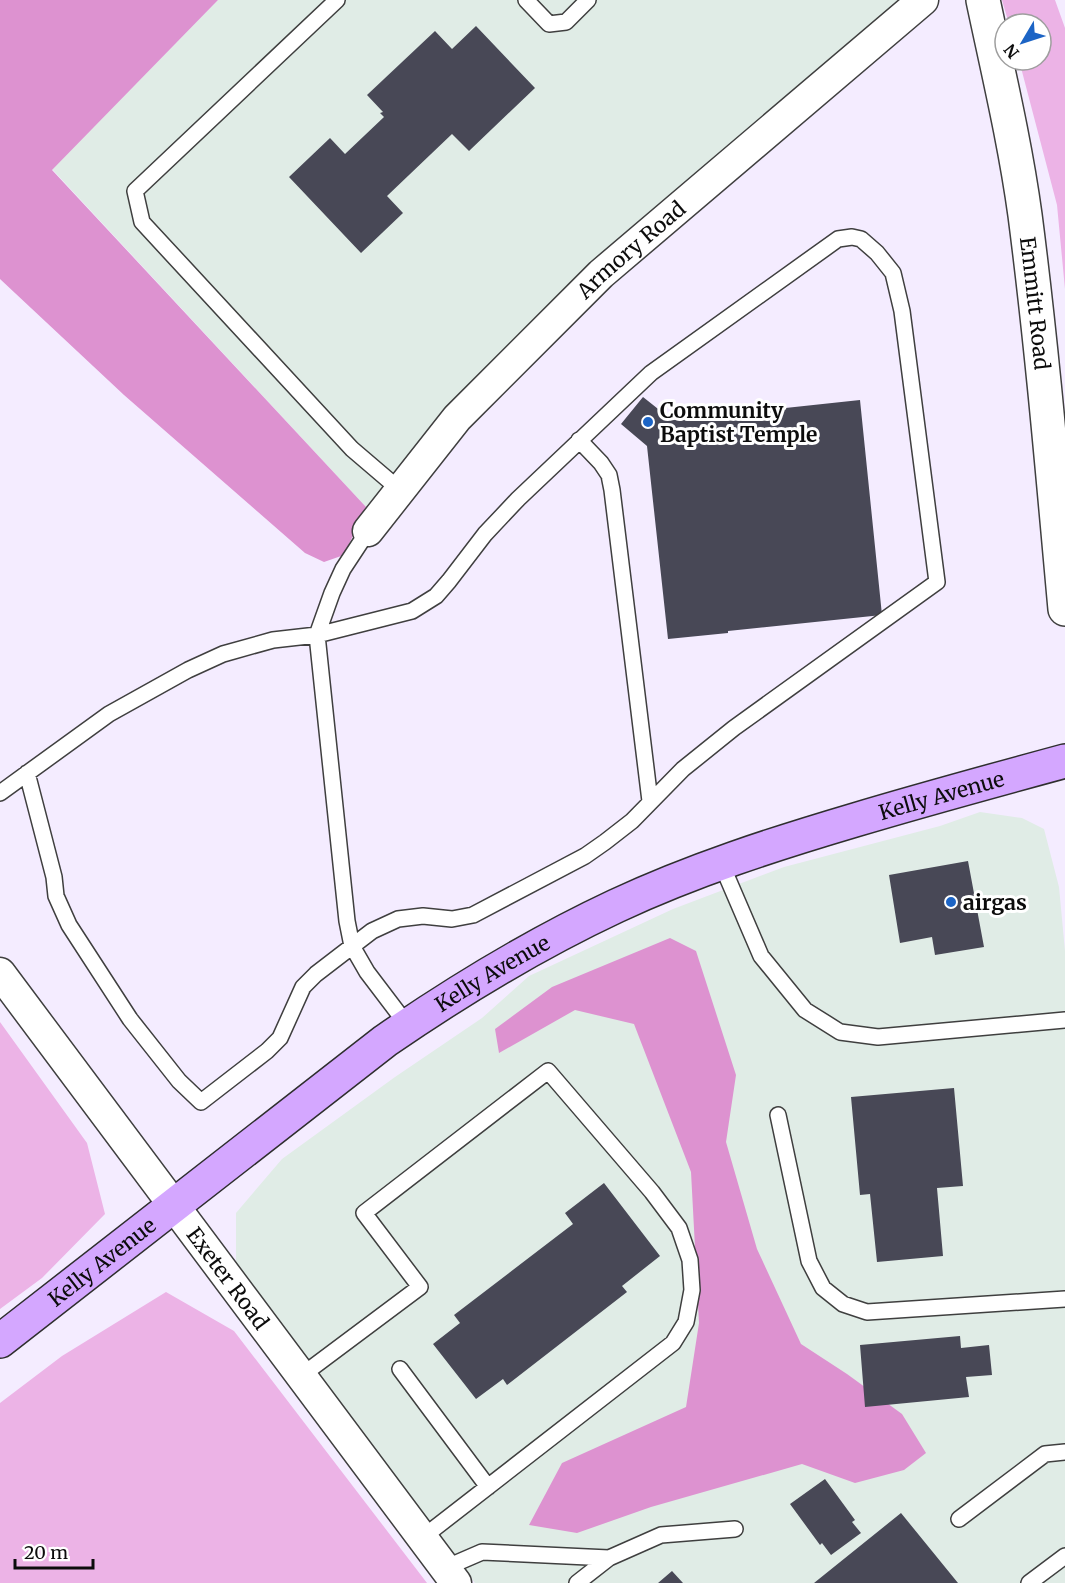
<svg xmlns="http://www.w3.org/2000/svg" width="1065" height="1583" font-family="Merriweather,serif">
<rect width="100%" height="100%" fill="#f4ecff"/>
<!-- industrial -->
<path fill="#e0ece6" d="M218 0H910L457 404 366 507 52 169Z
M980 812 1022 818 1044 829 1059 887 1065 951V1583H475L236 1267V1213L282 1159 395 1077 482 1018 529 976 673 909 784 867 940 826Z"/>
<!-- green -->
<path fill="#ecb3e6" d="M1002 0H1055L1065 28V289L1057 205 1019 60H1041V24H1009Z
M0 1022 87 1143 105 1214 42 1278 0 1309Z
M166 1292 234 1331 427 1583H0V1403L62 1356Z"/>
<!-- forest -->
<path fill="#dd92d0" d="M0 0H218L52 170 366 507 344 555 324 562 305 553 124 395 0 279Z
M670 938 696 951 736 1075 726 1142 757 1249 801 1344 847 1374 902 1414 926 1453 904 1470 855 1483 802 1464 651 1507 577 1533 529 1525 562 1463 686 1407 699 1323 691 1172 634 1024 575 1010 499 1053 495 1029 552 987Z"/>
<!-- building -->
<path fill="#484856" d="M476 26 535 88 469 151 452 134 387 196 403 213 361 253 289 177 330 138 345 154 384 117 380 113 383 112 367 95 435 31 452 49Z
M643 397 672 420 860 400 882 615 728 631V633L668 639 647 446 621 424Z
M968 861 984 947 935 955 932 937 900 943 889 875Z
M954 1088 963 1186 937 1188 943 1256 877 1262 870 1194 860 1195 851 1097Z
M604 1183 660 1256 622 1286 627 1292 507 1385 503 1379 476 1399 433 1344 460 1323 454 1315 573 1224 565 1213Z
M960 1336 961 1348 989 1345 992 1375 966 1377 969 1397 865 1407 860 1345Z
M825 1479 855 1520 852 1522 861 1533 831 1555 822 1543 820 1545 790 1504Z
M901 1513 958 1583H814Z
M672 1571 683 1583H658Z"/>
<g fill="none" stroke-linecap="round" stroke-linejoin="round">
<!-- service casing -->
<g stroke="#3f3f3f" stroke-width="18">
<path id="service" d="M337 0 135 191 142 222 352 449 400 490
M526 0 549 24 566 22 588 0
M579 440 601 463 609 475 612 490 650 801
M27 773 54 877 56 896 69 925 130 1019 179 1081 201 1102 267 1051 280 1038 303 987 316 974 372 931 398 919 423 916 452 919 473 915 585 856 605 842 632 821 683 769 734 728 937 582 902 311 893 273 877 253 861 239 852 237 838 239 651 373 518 499 485 534 449 581 436 596 412 611 317 635 347 921 352 946 367 972 408 1026
M0 793 109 714 188 670 223 654 273 640 317 635 332 593 343 569 368 531
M721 863 761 956 805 1010 840 1032 878 1037 1065 1020
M778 1115 809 1261 823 1288 843 1304 867 1312 1065 1299
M400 1369 488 1487
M301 1376 420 1287 364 1213 548 1071 652 1192 679 1228 690 1260 692 1290 686 1322 673 1343 422 1538
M959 1519 1045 1454 1065 1452
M445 1568 482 1552 609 1558
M577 1583 609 1558 661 1535 735 1529
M1029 1583 1065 1556"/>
</g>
<!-- minor casing -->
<g stroke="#3f3f3f" stroke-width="33">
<g id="minor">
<path id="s1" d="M368 531 457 418 601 274 923 0"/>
<path id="s2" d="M0 973 456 1583"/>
</g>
</g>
<!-- tertiary casing -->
<g stroke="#3f3f3f" stroke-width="36">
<g id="tertiary">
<path id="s3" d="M983 0C998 71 1015 142 1025 215 1042 346 1053 477 1065 609"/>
</g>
</g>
<!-- secondary casing -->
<g stroke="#2e2e2e" stroke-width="36">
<g id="secondary">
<path id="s4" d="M0 1341 385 1041C459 990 535 944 616 906 693 870 774 844 855 820 925 799 995 780 1065 761"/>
</g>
</g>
<!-- service -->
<use href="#service" stroke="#fff" stroke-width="15"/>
<!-- minor -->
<use href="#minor" stroke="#fff" stroke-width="30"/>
<!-- tertiary -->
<use href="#tertiary" stroke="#fff" stroke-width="33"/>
<!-- secondary -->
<use href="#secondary" stroke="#d4a7ff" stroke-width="33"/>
</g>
<!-- markers -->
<g fill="#1c64c5" stroke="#fff" stroke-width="2">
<circle cx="648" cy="422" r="6"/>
<circle cx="951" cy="902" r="6"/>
</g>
<g text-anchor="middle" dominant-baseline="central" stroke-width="6" stroke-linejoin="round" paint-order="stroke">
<!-- street labels -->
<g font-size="21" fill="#0c0c0c" stroke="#fff">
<text stroke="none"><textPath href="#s1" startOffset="386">Armory Road</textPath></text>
<text stroke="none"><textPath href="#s3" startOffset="308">Emmitt Road</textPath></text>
<text stroke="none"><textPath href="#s4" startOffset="1100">Kelly Avenue</textPath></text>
<text stroke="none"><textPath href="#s4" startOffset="615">Kelly Avenue</textPath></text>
<text stroke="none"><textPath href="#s4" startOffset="129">Kelly Avenue</textPath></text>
<text stroke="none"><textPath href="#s2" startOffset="381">Exeter Road</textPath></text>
</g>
<!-- poi labels -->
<g font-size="21" font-weight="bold" fill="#0c0c0c" stroke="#fff" text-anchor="start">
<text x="660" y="410">Community<tspan x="660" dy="24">Baptist Temple</tspan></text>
<text x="963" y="902">airgas</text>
</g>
</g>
<!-- north arrow -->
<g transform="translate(1023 42) rotate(231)"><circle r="28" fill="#ffffff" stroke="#9e9e9e" stroke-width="1.5"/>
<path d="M0-4.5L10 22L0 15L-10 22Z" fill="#1c64c5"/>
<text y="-9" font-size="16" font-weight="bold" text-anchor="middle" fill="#0c0c0c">N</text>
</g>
<!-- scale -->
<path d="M15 1559v9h78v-9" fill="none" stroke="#0c0c0c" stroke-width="3"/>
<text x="24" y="1559" font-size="18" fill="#0c0c0c" stroke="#ffffff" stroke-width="4.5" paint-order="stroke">20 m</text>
</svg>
